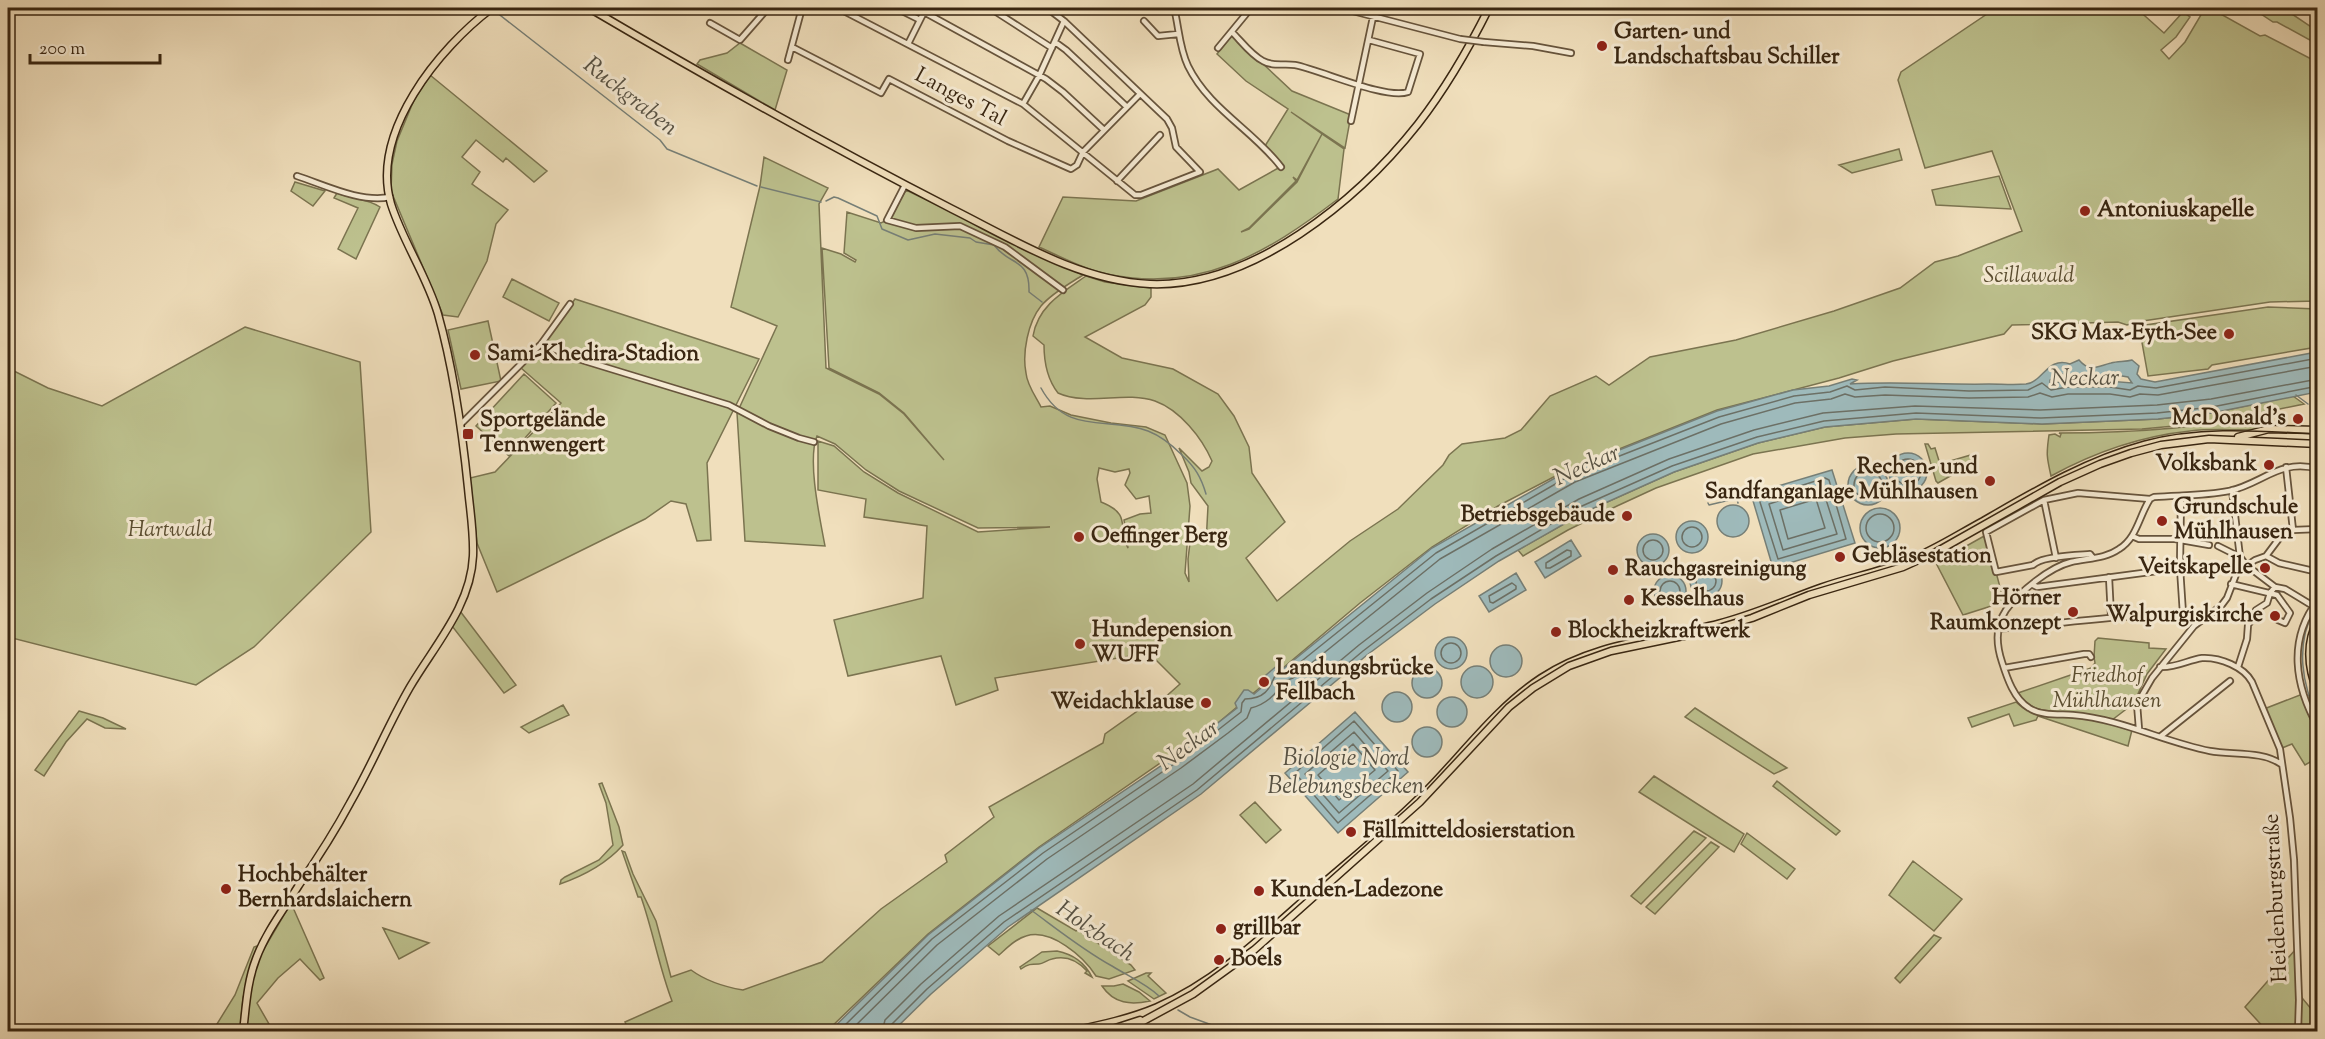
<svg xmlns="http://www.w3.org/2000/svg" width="2325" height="1039" font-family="'Sorts Mill Goudy',serif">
<rect width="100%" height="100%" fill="#f0dfbc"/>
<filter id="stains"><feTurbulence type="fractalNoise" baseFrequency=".00333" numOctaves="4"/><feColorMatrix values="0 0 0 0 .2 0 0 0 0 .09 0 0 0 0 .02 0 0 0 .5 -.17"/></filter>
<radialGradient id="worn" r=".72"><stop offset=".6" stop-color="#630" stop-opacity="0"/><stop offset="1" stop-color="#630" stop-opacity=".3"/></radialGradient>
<!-- green -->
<path fill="#bdc18e" stroke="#7b7450" stroke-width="1.5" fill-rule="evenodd" d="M8 8H10L14 84 8 116Z
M1996 8H2136L2164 33 2183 12 2190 17 2176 37 2161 50 2169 59 2185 42 2205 8H2210L2260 36 2265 35 2317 62V301L2270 302 2136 322 2127 325 2118 322 2012 325 2004 334 1893 361 1839 378 1717 410 1569 469 1498 506 1432 547 1360 603 1218 723 1039 847 928 934 827 1031 688 1032V1026L677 1031H629L625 1022 672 1001C659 967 653 931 641 897H638L622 851 625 852 633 874 656 921 671 977 691 970C706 981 725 987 743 990L822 962 881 909 947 862 945 855 994 817 989 807 1103 743 1105 734 1139 710 1163 699 1180 684 1149 653 995 678 998 690 956 705 941 656 848 676 834 620 923 598 927 526 864 517 866 499 818 490V441L834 446 864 472 898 493 978 532 1050 527 978 528 899 491 866 470 835 444 817 436C807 460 820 519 825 546L745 541 737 413 777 326 731 307 760 186 764 157 828 188 819 204 826 368 879 394 904 414 944 460 904 413 879 393 829 368 822 248 841 254 855 262 856 260 844 253 847 212 881 223 889 219 906 190 1083 275C1069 284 1052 293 1041 306 1028 322 1022 353 1026 373 1027 385 1036 397 1041 407L1050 406 1071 415 1111 423 1146 427 1165 435 1187 483 1190 506 1185 573 1189 582 1188 559 1191 535 1206 544 1208 506 1191 483 1189 472 1179 448 1202 471 1209 467 1212 461C1202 438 1180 410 1155 401 1141 396 1124 397 1109 398 1093 399 1073 400 1058 393 1047 379 1044 362 1044 345L1033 336C1038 306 1063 292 1086 276L1105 282 1151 288V297L1145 305 1085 337 1122 358 1173 369 1218 394 1234 416 1249 447 1252 473 1285 522 1246 558 1277 601 1350 541 1398 509 1443 465 1449 455 1462 444 1505 438 1521 430 1550 396 1596 376 1609 385 1650 357 1736 340 1834 311 1900 288 1935 262 1958 256 2022 231 1992 151 1925 168 1898 80 1901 72ZM1099 468 1115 472 1129 469 1130 473 1125 485 1136 499 1149 496 1151 513 1140 514 1124 520 1128 548C1116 528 1134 515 1101 502L1097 479Z
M2252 8H2283L2317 31V44L2277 22H2273Z
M1232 35 1292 91 1351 115 1345 148 1291 112 1322 134 1297 180 1293 177 1296 181 1249 228 1241 232 1249 229 1297 182 1322 134 1344 149 1338 199C1267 253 1200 294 1107 274 1084 269 1061 257 1039 247L1063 197 1136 201 1218 169 1239 190 1282 166 1265 146 1288 109 1246 81 1217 54Z
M740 43 787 70 775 110 697 64 700 60 727 53Z
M430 75 547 171 534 182 506 158 503 162 476 140 462 157 480 172 472 184 508 210 496 224 487 261 458 317 443 315 391 191 392 164 397 141 414 100Z
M1899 149 1902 160 1852 173 1839 165Z
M1999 176 2011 209 1936 205 1932 190Z
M295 182 325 191 313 206 291 191Z
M337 193C352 199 367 198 380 207L356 259 338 249 358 208 334 198Z
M512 279 559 303 549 321 503 297Z
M575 299 759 359 707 463 711 540 697 541 686 504 671 501 645 519 497 592 477 543 470 478 495 472 561 403 521 368 545 343Z
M2268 307 2317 309V347L2212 365 2208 369 2148 376 2139 326Z
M488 321 501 381 461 389 448 330Z
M245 327 360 362 371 532 254 647 196 685 8 637V368L48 388 102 406Z
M524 374 556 403 509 456 476 426Z
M2293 396 2304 404 2217 422 2142 429 1896 434 1845 438 1753 454 1656 488 1617 506 1568 530 1523 556 1518 550 1585 512 1674 472 1758 443 1825 427 1916 419 2042 424 2158 419 2212 413Z
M2268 414V427L2263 429C2239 431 2214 428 2190 431 2142 436 2093 453 2051 476 2047 458 2046 455 2049 435L2055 434 2060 437 2061 434 2059 433C2130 433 2199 429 2268 414Z
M1925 444H1928L1931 449 1935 448 1940 464 1974 454 1975 462 1938 483 1936 481Z
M1986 535 2004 602 1963 615 1936 563Z
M460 611 516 685 504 693 452 626Z
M2098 638 2149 643V648L2166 649 2147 674 2137 696 2129 707 2112 720C2103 718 2093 715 2084 714 2060 710 2032 717 2018 693L2091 668 2095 663 2094 657 2095 641Z
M2300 695 2316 696 2318 699 2317 758 2305 765 2292 744 2282 748 2264 709Z
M2016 702C2033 719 2057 715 2080 718 2097 720 2116 724 2132 730L2128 746 2038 716 2036 720 2014 726 2009 714 1972 727 1968 718Z
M563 705 569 715 529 733 521 727Z
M1695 708 1787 768 1774 774 1685 717Z
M79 711 103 718 126 729 105 728 87 719 66 742 44 776 35 770Z
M1654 776 1744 834 1734 852 1639 792Z
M1777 781 1840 831 1836 835 1773 786Z
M602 783 619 827 623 845C606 864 583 876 560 884L561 880 565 877 599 860 613 845 606 803 599 784Z
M1255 802 1281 830 1266 843 1240 815Z
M1694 831 1706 838 1641 904 1631 896Z
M1747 833 1795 869 1787 879 1741 844Z
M1711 842 1719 847 1655 914 1646 907Z
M1913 861 1962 899 1934 931 1889 895Z
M291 903 324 978 320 980 300 959 278 978 257 1003 273 1031 246 1032 250 993 258 959Z
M1037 908 1076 931 1078 930 1131 965 1135 970 1109 979 1096 976C1084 957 1051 928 1026 936 1015 939 1007 948 999 955L988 946Z
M383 928 429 943 399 959Z
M1934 935 1941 938 1900 983 1895 978Z
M257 946 243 998 240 1031 212 1032 235 995 254 947Z
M2295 950 2298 993 2317 1016V1031H2267L2245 1007Z
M1057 951C1072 954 1085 963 1092 977L1085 973 1087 971C1078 961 1066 955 1052 959 1047 960 1043 964 1039 964 1031 964 1028 964 1021 969L1020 967 1042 952Z
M1146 973H1151L1148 976 1166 993 1154 999 1128 981Z
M1123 984 1139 992 1150 1001C1131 1005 1114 1004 1102 986H1114Z"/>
<!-- water -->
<path fill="#9ebabb" stroke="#767f77" stroke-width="1.5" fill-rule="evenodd" d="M2317 352V392L2212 413 2158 419 2042 424 1916 419 1825 427 1758 443 1674 472 1585 512 1499 561 1435 604 1367 655 1201 794 1008 927 931 994 893 1031H830L928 935 1039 848 1174 757 1237 708 1235 703 1244 690H1248L1254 694 1268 682 1266 675 1279 664 1284 668 1432 548 1569 470 1717 411 1793 390 1829 386 1852 379 1857 380 1850 384C1896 381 1942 385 1989 384 2001 384 2014 385 2026 384 2043 382 2048 356 2070 364L2079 360C2090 373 2098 366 2111 363 2118 361 2125 362 2132 360L2139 366 2137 374 2141 379 2155 382ZM2058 374 2122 376 2128 377 2132 383 2094 380 2050 383V380Z
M1889 472a19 19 0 1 1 38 0a19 19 0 1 1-38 0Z
M1848 485a20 20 0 1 1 40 0a20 20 0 1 1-40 0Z
M1832 470 1855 543 1773 568 1751 494Z
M1717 521a16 16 0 1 1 32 0a16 16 0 1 1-32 0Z
M1860 528a20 20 0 1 1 40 0a20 20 0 1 1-40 0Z
M1676 537a16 16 0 1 1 32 0a16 16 0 1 1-32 0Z
M1637 550a16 16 0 1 1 32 0a16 16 0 1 1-32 0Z
M1571 540 1581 556 1545 578 1535 562Z
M1690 581a16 16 0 1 1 32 0a16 16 0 1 1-32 0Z
M1516 573 1526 590 1489 612 1479 596Z
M1654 591a16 16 0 1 1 32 0a16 16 0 1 1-32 0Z
M1435 653a16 16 0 1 1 32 0a16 16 0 1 1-32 0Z
M1490 661a16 16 0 1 1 32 0a16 16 0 1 1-32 0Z
M1461 682a16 16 0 1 1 32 0a16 16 0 1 1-32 0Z
M1412 683a15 15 0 1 1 30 0a15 15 0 1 1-30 0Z
M1382 707a15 15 0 1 1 30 0a15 15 0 1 1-30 0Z
M1437 712a15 15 0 1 1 30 0a15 15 0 1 1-30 0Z
M1355 712 1408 772 1338 833 1285 773Z
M1412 742a15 15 0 1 1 30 0a15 15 0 1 1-30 0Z"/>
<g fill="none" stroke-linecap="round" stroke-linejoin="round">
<!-- shore -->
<path stroke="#6c7066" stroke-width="1.5" d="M1895 472a13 13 0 1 1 26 0a13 13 0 1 1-26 0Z
M1854 485a14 14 0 1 1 28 0a14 14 0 1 1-28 0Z
M1825 478 1829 480 1846 539 1778 559 1759 499Z
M1822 487 1837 534 1783 550 1769 504Z
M1816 499 1825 528 1788 539 1780 510Z
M1866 528a14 14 0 1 1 28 0a14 14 0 1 1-28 0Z
M1682 537a10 10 0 1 1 20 0a10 10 0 1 1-20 0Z
M1643 550a10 10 0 1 1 20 0a10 10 0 1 1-20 0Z
M1567 550 1571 551V556L1550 568H1546V563Z
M1696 581a10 10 0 1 1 20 0a10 10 0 1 1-20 0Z
M1660 591a10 10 0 1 1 20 0a10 10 0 1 1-20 0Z
M1512 583 1516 586V589L1493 603 1490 602 1489 596Z
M1441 653a10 10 0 1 1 20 0a10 10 0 1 1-20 0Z
M1354 721 1398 771 1338 823 1295 773Z
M1354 732 1388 771 1339 813 1305 774Z
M1353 744 1375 770 1339 800 1318 775Z
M838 1032 932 939 1043 853 1177 762 1241 712 1242 703 1245 699C1274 699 1271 675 1278 673 1282 672 1285 673 1288 672L1436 553 1571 475 1719 417 1794 396 1830 392 1847 386 1855 390 1885 387 1969 391 2028 390 2042 383 2051 390 2068 387H2110L2130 390 2138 386 2156 388 2318 358
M849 1032 937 945 1047 859 1181 768 1228 733 1247 718 1251 708C1264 705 1277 695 1282 682L1293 678 1440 559 1575 482 1721 424 1795 403 1831 399 1845 394 1855 397 1885 395 1969 398 2028 397 2040 393 2052 397 2068 394H2110L2130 397 2140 394 2158 395 2318 366
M882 1032 885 1020 921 984 999 916 1193 784 1359 645 1427 593 1492 549 1579 499 1669 459 1754 430 1823 413 1915 406 2040 410 2157 405 2211 399 2318 379
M889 1032 891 1025 927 989 1004 922 1197 790 1363 651 1431 599 1496 556 1582 506 1672 466 1757 437 1824 421 1916 413 2041 418 2157 413 2212 407 2318 386"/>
<!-- stream -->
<path stroke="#767f77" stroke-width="1.5" d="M496 12 660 140 667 149 757 186
M761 187 821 202
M826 201 834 197 838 198 877 216 882 229 908 240 935 234 970 238 976 242 994 245C1009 266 1030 257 1029 292L1042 302
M1041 388C1067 436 1106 416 1148 431 1161 436 1172 445 1182 455 1195 467 1201 477 1206 494
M2296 395 2308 404
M1705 495 1707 499
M1708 503 1709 505 1734 499H1737L1738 503
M2314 611C2295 645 2302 685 2318 718
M1031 910C1057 929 1083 950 1112 966 1128 976 1145 983 1159 996
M1178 1010 1190 1017 1231 1032"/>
<!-- minor casing -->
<g stroke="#67543c" stroke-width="8">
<path id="minor" d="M838 8 1023 104 1135 195H1141L1200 172 1176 147 1172 128 1167 119 1064 21 1047 8
M896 8 920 20
M990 8 1052 48
M1174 8C1179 27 1179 47 1188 66 1209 109 1253 130 1281 167
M1341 8 1460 39
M924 12 1046 79 1063 92 1104 130
M1144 21 1158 36 1178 34
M710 23 740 40 768 8
M1232 32C1241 41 1251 55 1263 61 1273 67 1284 63 1295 65 1321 70 1386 100 1408 92L1420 54 1369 40
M1055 42 1066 50 1127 107
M1484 42 1533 46 1571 53
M908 44 926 8
M792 47 881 93 889 79 1008 141 1071 169 1077 165 1083 152 1140 94
M1218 48 1251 8
M788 60 802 8
M1023 104 1039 76 1064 21
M1351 121 1373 17
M297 176C325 185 360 203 390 197
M1117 181 1160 135
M905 185 887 220 916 228 960 226 1005 247 1063 290
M541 344 575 358 729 405 769 426 799 438 814 442
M461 424 541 344 570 304
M2286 467 2293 530
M2232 490 2240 557
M2150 499C2139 516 2137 538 2119 549 2105 559 2087 558 2071 562 2050 567 2019 592 2006 610 1995 626 1996 644 2002 662 2007 678 2014 699 2029 708 2041 716 2060 714 2073 715 2121 719 2164 742 2210 751 2232 755 2263 751 2281 764
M2044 500 2056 558
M2132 536 2139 539H2175L2209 545
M2218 546 2240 557 2246 565 2275 587 2285 589 2318 609
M2266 556 2279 563 2318 572
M2093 558 2090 554C2077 555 2041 556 2033 565L1996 572 1986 532 2044 500 2078 493 2150 499 2154 497C2179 495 2204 496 2229 491 2262 484 2280 458 2318 469
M2180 565 2181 496
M2109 577 2111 616
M2231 584 2277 595 2290 613 2285 623 2278 620
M2033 585 2037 587 2180 568 2183 614
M2318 600C2287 640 2295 686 2318 727
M1997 629C2049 625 2101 617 2153 615 2170 614 2188 611 2204 617
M2160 667C2176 668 2188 660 2202 658 2220 657 2244 667 2252 682L2280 749 2290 818 2294 860 2299 1000 2298 1032
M2238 667 2247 639 2248 625 2253 618 2256 610 2267 603 2270 593 2275 587
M2004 668 2084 654H2089L2091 657
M2139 729 2137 704 2152 678 2194 626 2221 606 2227 598 2237 572 2255 560 2266 556 2281 536 2293 530 2318 529
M2161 736 2230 681"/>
</g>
<!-- major casing -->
<g stroke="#392611" stroke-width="9">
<path id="major" d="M589 8C708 78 829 146 952 209 1014 240 1079 281 1150 284 1252 288 1358 200 1418 124 1446 88 1469 48 1489 8
M2238 437 2269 429 2318 430
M2318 620C2305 644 2308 669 2318 693
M243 1032C246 1007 247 982 256 959 266 932 284 909 299 885 317 859 335 831 350 803 372 765 388 725 410 687 434 646 471 606 473 556 474 533 470 510 468 488 462 429 454 371 438 314 427 276 403 242 391 204 370 132 439 48 492 8
M1103 1032 1140 1020
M1123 1032 1193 994 1254 950 1420 802 1509 707 1533 688 1569 666 1611 651 1712 630 1752 618 1809 595 1903 567 1936 552 2060 482 2100 464 2131 453 2161 445 2209 439 2318 444"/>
</g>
<!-- minor -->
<use href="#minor" stroke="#f5ead3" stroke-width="4.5"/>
<!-- major -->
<use href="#major" stroke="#f0dfbc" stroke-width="6"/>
<!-- tram -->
<path stroke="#392611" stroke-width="1.5" d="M1050 1032C1085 1024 1122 1018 1155 1004 1215 978 1263 931 1312 888 1350 855 1390 823 1425 787 1462 749 1495 704 1539 675 1593 639 1656 636 1718 620 1753 611 1786 596 1820 584 1848 574 1877 569 1904 558 1931 548 1955 532 1981 518 2033 488 2085 457 2144 441 2201 426 2260 431 2318 434"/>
<!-- minor-bridge casing -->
<g stroke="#67543c" stroke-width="8" stroke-linecap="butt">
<path id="minor-bridge" d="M1460 39 1484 42"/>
</g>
<!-- minor-bridge -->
<use href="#minor-bridge" stroke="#f5ead3" stroke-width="4.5"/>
</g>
<!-- markers -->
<g fill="#8f2418" stroke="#f5ead3" stroke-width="2">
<circle cx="1602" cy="46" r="6"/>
<circle cx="2085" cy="211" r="6"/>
<circle cx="2229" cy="334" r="6"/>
<circle cx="475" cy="355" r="6"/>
<circle cx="2298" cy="419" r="6"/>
<rect x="462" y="428" width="12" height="12" rx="3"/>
<circle cx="2269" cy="465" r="6"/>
<circle cx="1990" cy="481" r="6"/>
<circle cx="1627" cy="516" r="6"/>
<circle cx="2162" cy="521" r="6"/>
<circle cx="1079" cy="537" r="6"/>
<circle cx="1840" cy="557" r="6"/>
<circle cx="2265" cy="568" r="6"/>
<circle cx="1613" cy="570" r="6"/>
<circle cx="1629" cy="600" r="6"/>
<circle cx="2073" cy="612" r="6"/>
<circle cx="2275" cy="616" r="6"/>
<circle cx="1556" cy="632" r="6"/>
<circle cx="1080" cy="644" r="6"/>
<circle cx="1264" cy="682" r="6"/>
<circle cx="1206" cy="703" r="6"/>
<circle cx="1351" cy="832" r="6"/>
<circle cx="226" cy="889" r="6"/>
<circle cx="1259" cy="891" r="6"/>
<circle cx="1221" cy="929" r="6"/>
<circle cx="1219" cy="960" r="6"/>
</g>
<g text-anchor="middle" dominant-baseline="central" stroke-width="6" stroke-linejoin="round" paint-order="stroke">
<!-- poi labels -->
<g font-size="22" font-weight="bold" fill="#392611" stroke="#f5ead3" text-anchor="start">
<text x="1614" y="33">Garten- und<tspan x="1614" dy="25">Landschaftsbau Schiller</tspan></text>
<text x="2097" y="211">Antoniuskapelle</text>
<text x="2217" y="334" text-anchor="end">SKG Max-Eyth-See</text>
<text x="487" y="355">Sami-Khedira-Stadion</text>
<text x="2286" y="419" text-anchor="end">McDonald's</text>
<text x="480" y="421">Sportgelände<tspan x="480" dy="25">Tennwengert</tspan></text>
<text x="2257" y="465" text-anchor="end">Volksbank</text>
<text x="1978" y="468" text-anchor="end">Rechen- und<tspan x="1978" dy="25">Sandfanganlage Mühlhausen</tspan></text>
<text x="2174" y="508">Grundschule<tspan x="2174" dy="25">Mühlhausen</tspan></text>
<text x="1615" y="516" text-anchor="end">Betriebsgebäude</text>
<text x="1091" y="537">Oeffinger Berg</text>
<text x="1852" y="557">Gebläsestation</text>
<text x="2253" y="568" text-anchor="end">Veitskapelle</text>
<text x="1625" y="570">Rauchgasreinigung</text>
<text x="2061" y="599" text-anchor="end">Hörner<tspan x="2061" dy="25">Raumkonzept</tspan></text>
<text x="1641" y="600">Kesselhaus</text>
<text x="2263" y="616" text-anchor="end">Walpurgiskirche</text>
<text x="1092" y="631">Hundepension<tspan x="1092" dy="25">WUFF</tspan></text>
<text x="1568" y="632">Blockheizkraftwerk</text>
<text x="1276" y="669">Landungsbrücke<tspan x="1276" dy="25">Fellbach</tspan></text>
<text x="1194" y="703" text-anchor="end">Weidachklause</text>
<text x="1363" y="832">Fällmitteldosierstation</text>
<text x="238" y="876">Hochbehälter<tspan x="238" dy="25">Bernhardslaichern</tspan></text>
<text x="1271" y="891">Kunden-Ladezone</text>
<text x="1233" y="929">grillbar</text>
<text x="1231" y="960">Boels</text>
</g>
<!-- street labels -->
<g font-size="22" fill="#392611" stroke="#f5ead3">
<text transform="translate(960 98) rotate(28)">Langes Tal</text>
<text transform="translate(2277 898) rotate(-93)">Heidenburgstraße</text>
</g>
<!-- park labels -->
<g font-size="22" font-style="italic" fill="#5a4d30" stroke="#f5ead3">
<text x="2029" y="277">Scillawald</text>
<text x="170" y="531">Hartwald</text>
<text x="2107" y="677">Friedhof<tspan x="2107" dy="25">Mühlhausen</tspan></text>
</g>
<!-- water labels -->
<g font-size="24" font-style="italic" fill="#575244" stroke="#f5ead3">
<text transform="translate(630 97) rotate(38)">Ruckgraben</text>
<text transform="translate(2085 379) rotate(-1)">Neckar</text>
<text transform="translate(1587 466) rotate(-24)">Neckar</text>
<text transform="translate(1189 746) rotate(-36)">Neckar</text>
<text x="1346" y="759">Biologie Nord<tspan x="1346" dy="28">Belebungsbecken</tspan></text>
<text transform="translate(1095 932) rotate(34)">Holzbach</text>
</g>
</g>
<!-- margin -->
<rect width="2325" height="1039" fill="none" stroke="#f0dfbc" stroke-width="30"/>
<rect x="9" y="9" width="2307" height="1021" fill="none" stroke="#392611" stroke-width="3"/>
<rect x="15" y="15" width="2295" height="1009" fill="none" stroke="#392611" stroke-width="1.5"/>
<!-- scale -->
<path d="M30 54v9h130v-9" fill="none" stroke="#392611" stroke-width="3"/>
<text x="39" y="54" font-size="18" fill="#392611" stroke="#f5ead3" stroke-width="4.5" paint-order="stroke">200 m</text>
<rect width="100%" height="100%" filter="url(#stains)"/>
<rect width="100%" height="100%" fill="url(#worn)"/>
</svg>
